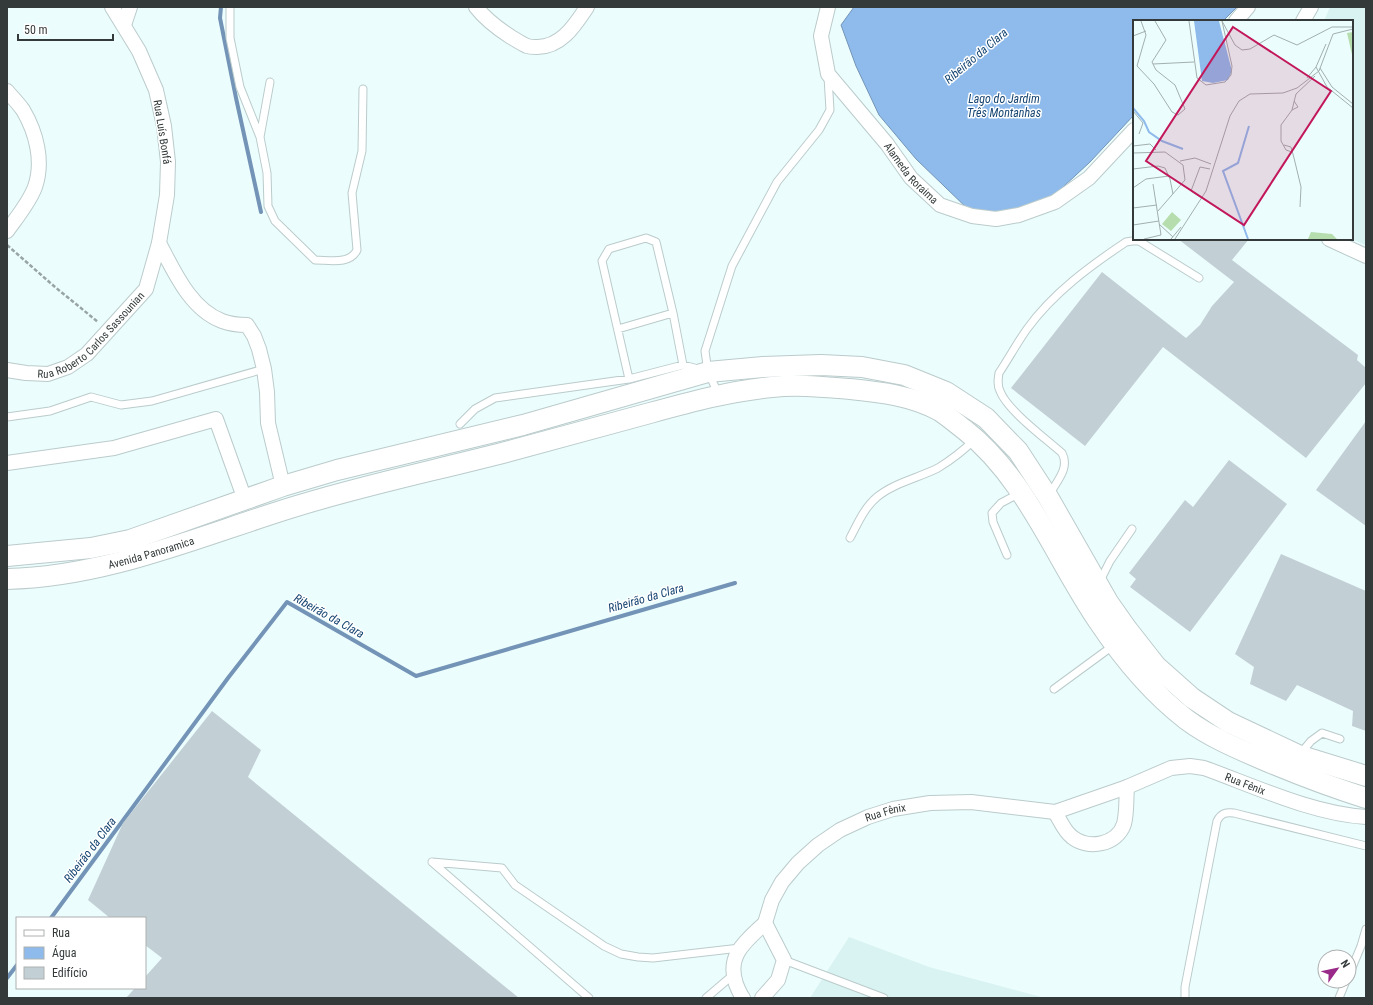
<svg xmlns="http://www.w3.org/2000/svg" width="1373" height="1005" font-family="'Roboto Condensed',sans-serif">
<rect width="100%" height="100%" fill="#ecfdfd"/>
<!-- built -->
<path fill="#d8f3f2" d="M1330 7H1366V245L1351 239H1352V21H1324Z
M849 937 929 967 1045 998H810Z"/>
<!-- water -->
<path fill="#8ebbec" stroke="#7394b7" d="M854 7H1237L1223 21H1134V115L1090 162 1049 200 1008 217 972 213 916 159 879 115 856 66 841 25Z"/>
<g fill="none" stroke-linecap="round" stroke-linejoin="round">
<!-- stream -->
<path stroke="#7394b7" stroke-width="4" d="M221 7 220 18 236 98 261 212
M51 918 228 678 287 602 416 676 735 583
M7 978 17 965"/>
</g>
<!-- building -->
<path fill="#c2d0d6" d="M1178 239H1249L1232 260 1358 355 1357 360 1366 368V383L1306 458 1163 347 1085 446 1011 388 1102 272 1186 338 1200 325 1212 306 1234 282Z
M1366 421V526L1316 490Z
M1229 460 1287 504 1190 632 1130 587 1136 579 1129 573 1185 500 1193 507Z
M1281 554 1366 591V731L1352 726 1353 711 1297 685 1286 701 1250 684 1254 667 1235 654Z
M212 711 261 750 248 777 519 998H126L135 988H145V977L162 958 145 945V918H110L88 900 123 823Z"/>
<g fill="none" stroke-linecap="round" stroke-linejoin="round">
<!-- lane casing -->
<g stroke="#bbcbcb" stroke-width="9">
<path id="lane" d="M230 7V38L240 87 260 137 267 173 268 206 275 221 315 260C329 260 350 265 357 250L352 193 362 151 363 89
M260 137 270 82
M618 329 673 313
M629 379 602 261 609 249 646 238 656 242 673 313 683 365
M719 395 708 372 705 351 732 266 777 182 819 130 830 110 828 77
M7 417 50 411 91 397 121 405 152 401 264 369
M460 424 475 409 495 398 629 379 683 365 698 369
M1049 495C1057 481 1070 468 1062 453 1045 438 1007 410 1000 391 997 385 998 379 999 373 1009 358 1017 343 1027 329 1053 293 1090 266 1126 242L1132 241H1139L1199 278
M850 538C858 523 864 508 877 497 894 483 918 478 938 468 951 460 963 451 974 440
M1007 555 993 522 992 513 1001 503 1020 493
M1100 581 1110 561 1132 529
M1054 689 1114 645
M1300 754 1311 741 1322 733 1340 739
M432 862 502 868 515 885 604 946 621 954 638 957 653 958 740 948
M432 862 589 998
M784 960 884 998
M1349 975 1361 946 1366 929
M706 998 733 975
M1185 998V987L1217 821C1221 813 1226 812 1234 813L1366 846
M1339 998 1346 981"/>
</g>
<!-- street casing -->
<g stroke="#bbcbcb" stroke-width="16">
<g id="street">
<path d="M476 7C486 20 497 28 511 37 516 40 522 44 527 46 530 47 534 47 536 47 561 48 575 25 587 7"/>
<path id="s1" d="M828 7 821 36 828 74 887 144 911 178 940 205 972 216 996 219 1019 215 1055 202 1089 178 1134 130"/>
<path d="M1236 21 1248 7"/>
<path d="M1303 21 1311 7"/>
<path d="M124 25 130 7"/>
<path d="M7 91C12 97 18 103 23 110 36 132 44 161 35 187 29 203 17 217 7 231"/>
<path d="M1329 239 1366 256"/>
<path d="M159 243C174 271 190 309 222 321 230 324 239 325 247 325L254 336 259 349 264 369 267 392 268 423 283 486"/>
<path id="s2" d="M7 370 26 373 48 374 68 367 87 354 146 289 159 243 167 195 168 162 164 126 156 90 139 51 112 7"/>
<path d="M7 463 114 448 216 419 245 500"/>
<path d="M1055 812C1060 820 1064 831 1072 837 1088 850 1117 845 1124 824 1127 813 1126 799 1127 787"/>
<path id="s3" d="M765 923 772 900 782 882 798 863 818 845 840 830 868 817 893 809 930 803 971 802 1055 812 1127 787 1171 768 1190 766 1204 768C1254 786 1313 814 1366 817"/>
<path d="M743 998C740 994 738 989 736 984 726 955 746 941 765 923"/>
<path d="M762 998 778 980 784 960 765 923"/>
</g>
</g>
<!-- secondary casing -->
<g stroke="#bbcbcb" stroke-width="22">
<g id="secondary">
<path d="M7 556 91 548 130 540 283 486 337 470 523 425 708 372 763 367 821 365 862 367 904 375 946 392 986 418 1018 451 1048 497 1108 602 1127 629 1156 666 1192 698 1228 722 1298 755 1366 776"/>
<path id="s4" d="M7 579C104 577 195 538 287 509 359 486 433 471 506 452 554 439 602 426 650 413 690 402 730 391 772 387 798 384 824 387 850 389 881 392 913 396 940 411 949 417 957 424 965 430 1027 479 1055 558 1099 622 1123 658 1152 693 1187 720 1210 737 1238 749 1264 760 1297 774 1331 787 1366 798"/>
</g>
</g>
<!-- path -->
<path stroke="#99a5a5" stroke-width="2.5" stroke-dasharray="4 2" stroke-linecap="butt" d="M7 245 55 287 98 322"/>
<!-- lane -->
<use href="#lane" stroke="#fff" stroke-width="7"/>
<!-- street -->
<use href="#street" stroke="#fff" stroke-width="14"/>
<!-- secondary -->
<use href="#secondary" stroke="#fff" stroke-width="20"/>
</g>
<g text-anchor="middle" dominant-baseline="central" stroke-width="3" stroke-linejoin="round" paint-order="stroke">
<!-- street labels -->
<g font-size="11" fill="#343a3a" stroke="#fff">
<text transform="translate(162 132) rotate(81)">Rua Luís Bonfá</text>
<text stroke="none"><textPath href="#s1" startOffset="198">Alameda Roraima</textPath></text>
<text stroke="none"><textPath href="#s2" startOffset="99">Rua Roberto Carlos Sassounian</textPath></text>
<text stroke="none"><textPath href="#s4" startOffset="147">Avenida Panoramica</textPath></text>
<text stroke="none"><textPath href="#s3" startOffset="545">Rua Fênix</textPath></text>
<text stroke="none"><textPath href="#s3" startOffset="172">Rua Fênix</textPath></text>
</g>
<!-- water labels -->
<g font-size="12" font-style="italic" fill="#164572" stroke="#fff">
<text transform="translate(976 56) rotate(-40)">Ribeirão da Clara</text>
<text x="1004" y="99">Lago do Jardim<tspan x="1004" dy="14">Três Montanhas</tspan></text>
<text transform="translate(646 598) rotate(-16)">Ribeirão da Clara</text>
<text transform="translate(329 616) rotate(29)">Ribeirão da Clara</text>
<text transform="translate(90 850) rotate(-53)">Ribeirão da Clara</text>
</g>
</g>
<!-- overview -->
<g transform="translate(1133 20)">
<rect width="220" height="220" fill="#ecfdfd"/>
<path d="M220 12V48H219L220 39 214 13ZM39 192 48 200 38 211 29 204ZM178 212 199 214 204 219H175Z" fill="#b5ddad"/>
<path d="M61 1H86L99 51 95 60 80 63 69 61Z" fill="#8ebbec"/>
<path fill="none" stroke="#8ebbec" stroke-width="2" d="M0 88 11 101 16 112 29 121 50 129M115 219 90 151 105 143 116 106"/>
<path fill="none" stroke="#a2afaf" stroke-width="1" d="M8 1 13 15 4 46 21 64 39 92 45 95 52 89 42 65 23 50 19 42 33 20 22 1M56 1 64 58 73 65 92 62 98 55 99 46 89 1M89 1 102 25 109 30 117 29 141 15 164 25 199 7M199 7H220M0 16 13 11M20 44 61 42M183 47 194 67 220 88M187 48 199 67 220 84M174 58 183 47 193 24M159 90 165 87 161 81M0 91 10 103 6 114M151 125 158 127 161 138 168 167 167 187M0 126 17 124 23 130M159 132 153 130 148 121V105L159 90 163 74 182 56M0 133 32 132 50 145 52 160 25 191M47 141 62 138 78 144M0 149 25 146 32 148 37 159 40 174M0 168 13 159 36 156M67 177 58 171 67 147 77 149M0 188 24 185M26 204 40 217M0 205 26 201M11 219 28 215 20 164M38 219 48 207M42 219 73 171 97 96 106 81 117 74 150 73 164 68 186 51 200 14 220 9"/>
<path fill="#c2185b" fill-opacity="0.15" stroke="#c2185b" stroke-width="2" d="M100 7 198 71 111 205 13 141Z"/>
<rect width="220" height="220" fill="none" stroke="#343a3a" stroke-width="2"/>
</g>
<!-- border -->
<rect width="1373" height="1005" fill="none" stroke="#343a3a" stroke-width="16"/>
<!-- legend -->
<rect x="16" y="917" width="130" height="72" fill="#ffffff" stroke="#aeb0b0"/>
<rect x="24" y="930" width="20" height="6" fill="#ffffff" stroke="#aeb0b0"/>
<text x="52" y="937" font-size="12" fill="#343a3a">Rua</text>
<rect x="24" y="947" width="20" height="12" fill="#8ebbec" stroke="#aeb0b0"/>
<text x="52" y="957" font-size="12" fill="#343a3a">Água</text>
<rect x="24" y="967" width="20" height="12" fill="#c2d0d6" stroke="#aeb0b0"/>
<text x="52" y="977" font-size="12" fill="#343a3a">Edifício</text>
<!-- north arrow -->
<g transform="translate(1337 969) rotate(57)"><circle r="19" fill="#ffffff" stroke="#aeb0b0"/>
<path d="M0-3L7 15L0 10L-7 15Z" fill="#992a89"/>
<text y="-6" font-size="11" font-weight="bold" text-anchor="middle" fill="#343a3a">N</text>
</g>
<!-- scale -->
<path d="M18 34v6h95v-6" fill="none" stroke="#343a3a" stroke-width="2"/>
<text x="24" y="34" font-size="12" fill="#343a3a" stroke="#ffffff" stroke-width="3" paint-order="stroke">50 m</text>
</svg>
